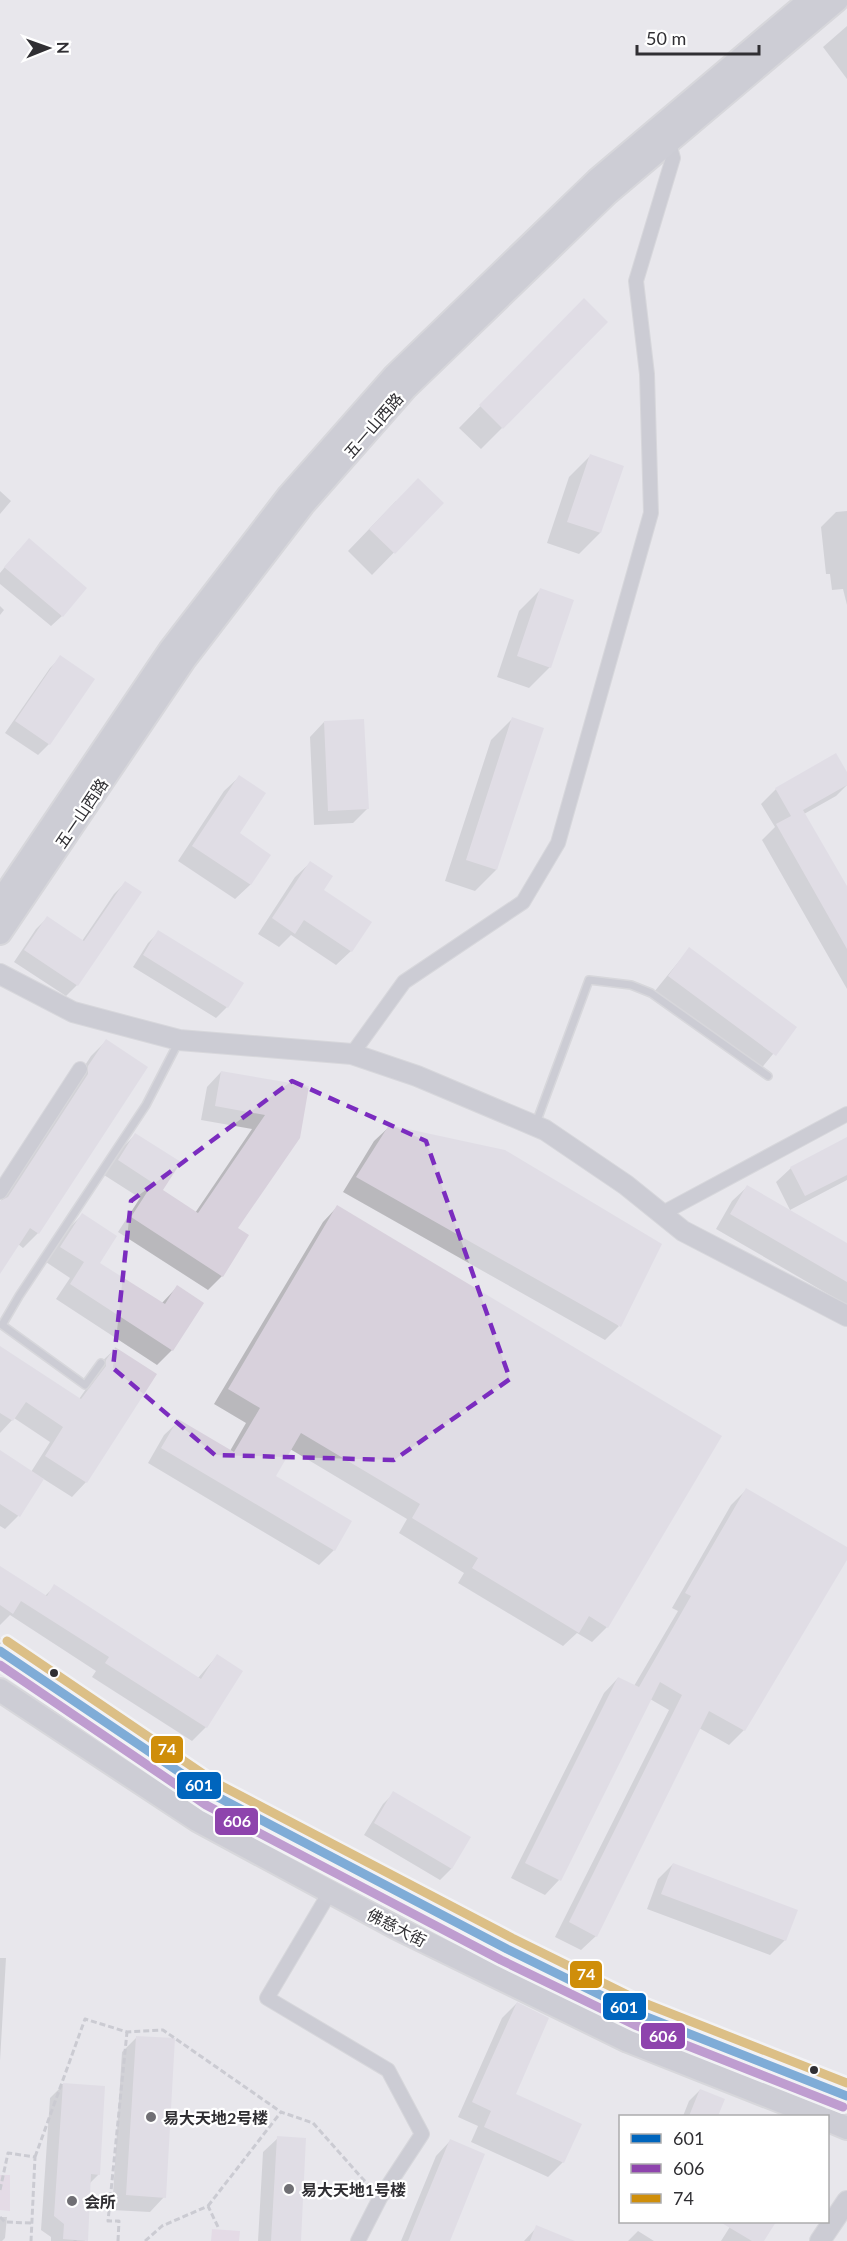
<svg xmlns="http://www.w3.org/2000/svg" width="847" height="2241" font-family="Lato,'Noto Sans SC',sans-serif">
<rect width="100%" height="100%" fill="#e8e7ec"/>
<!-- green -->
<path fill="#e1cdde" d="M0 2175H10V2211L0 2210Z
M212 2229 240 2231 239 2241H211Z"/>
<!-- shadow -->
<path fill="#0003" d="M847 26V79L823 47Z
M563 322 502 428 481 449 459 428Z
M590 456 600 533 579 554 547 543 569 477Z
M0 491 11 501 0 514Z
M396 501 442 503 372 575 348 551Z
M847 511V605L843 589 832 590 830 574H826L821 527 836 512Z
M18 551 62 616 51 626 0 584V573Z
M540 590 550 667 529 688 497 677 519 611Z
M0 606 4 610 0 615Z
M61 657 93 679 49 744 38 755 5 733 50 668Z
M512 719 496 870 475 891 445 881 491 740Z
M324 722 368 808 353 823 314 825 310 737Z
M847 775V785L836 796 804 814 847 889V989L762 840 775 827 761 804 776 789Z
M239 777 238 834 269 855 250 885 235 899 178 861 224 791Z
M310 863 351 951 336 965 291 935 279 947 258 934 295 877Z
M125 883 140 893 77 985 66 996 14 962 36 929 47 918 82 941 114 894Z
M159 932 242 983 227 1007 216 1018 133 967 148 943Z
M689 949 795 1027 760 1070 654 992Z
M106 1041 38 1233 23 1248 18 1244 0 1271V1202L73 1090 74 1082 91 1056Z
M221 1072 307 1087 236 1229 222 1276 208 1290 118 1232 140 1198 104 1175 121 1149 135 1135 161 1191 195 1213 252 1129 201 1120 207 1087Z
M389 1127 619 1326 605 1340 343 1192 374 1141Z
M847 1139V1180L790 1210 776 1182 791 1168Z
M747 1187 847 1245V1305L716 1229 732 1201Z
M337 1207 607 1627 592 1642 577 1633 563 1646 458 1583 464 1573 399 1533 407 1519 290 1449 274 1477 334 1550 319 1565 148 1463 164 1435 179 1421 230 1451 246 1423 214 1404 323 1222Z
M82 1215 98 1263 161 1304 177 1287 172 1350 157 1365 56 1299 70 1278 46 1262 67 1230Z
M0 1348 79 1399 91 1382 92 1377 100 1363 115 1349 86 1482 72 1497 42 1478 18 1516 5 1529 0 1526V1452L31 1472 50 1442 14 1418 0 1433Z
M746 1490 847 1549V1557L744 1730 729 1745 699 1728 596 1936 581 1950 555 1937 669 1710 650 1699 559 1880 545 1895 511 1878 604 1693 618 1678 634 1686 678 1611 672 1608 731 1505Z
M0 1568 45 1596 55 1586 198 1678 217 1656 241 1671 206 1727 192 1741 92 1677 96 1671 10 1615 0 1625Z
M394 1793 469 1838 451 1869 440 1880 364 1835 383 1804Z
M673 1864 785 1940 770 1955 647 1909 658 1879Z
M0 1958H6L0 2061Z
M517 2003 514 2095 563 2162 548 2177 471 2142 478 2126 458 2117 502 2018Z
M136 2038 164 2197 150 2212 112 2210 122 2052Z
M64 2084 99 2174 89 2184 85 2241H51V2237L41 2230 50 2098Z
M700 2090 723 2099 717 2116H683L689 2101Z
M278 2138 299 2241H258L263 2152Z
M450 2141 448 2241H401L436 2156Z
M0 2217H7L5 2238 2 2241H0Z
M733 2222H774L763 2241H721Z
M537 2227 563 2241H524Z
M638 2231 654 2241H628Z"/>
<!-- building -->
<path fill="#d8d1dc" d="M584 298 608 322 503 429 479 405Z
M590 454 624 466 601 533 567 522Z
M418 478 444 503 395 554 369 529Z
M29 538 87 588 63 617 4 567Z
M540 588 574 600 551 668 517 656Z
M60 655 95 679 50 745 15 721Z
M512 717 544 728 497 870 466 860Z
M364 719 369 809 328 811 324 721Z
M836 753 847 772V785L803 810 847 886V949L776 824 791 816 775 788Z
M239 775 266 793 240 833 271 855 251 885 192 846Z
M310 861 333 876 324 890 372 922 352 952 304 920 295 934 272 918Z
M125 881 142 892 78 986 24 950 47 916 84 941Z
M158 930 244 983 228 1008 143 955Z
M689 947 797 1027 776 1056 668 976Z
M106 1039 148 1067 39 1234 30 1228 0 1274V1201L8 1197 88 1074V1066Z
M221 1071 309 1086 300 1138 238 1228 249 1235 223 1277 131 1217 153 1183 118 1160 135 1133 181 1162 163 1190 198 1213 265 1115 215 1106Z
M389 1125 505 1150 662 1244 621 1327 356 1177Z
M847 1137V1175L805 1196 790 1167Z
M747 1185 847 1243V1282L730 1214Z
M337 1205 722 1436 608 1628 589 1616 579 1633 472 1568 478 1558 412 1518 420 1504 301 1433 276 1476 352 1521 335 1551 161 1448 178 1419 234 1452 260 1408 228 1389Z
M82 1213 117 1236 100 1263 165 1304 177 1285 204 1303 173 1351 70 1284 84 1262 60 1247Z
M0 1346 81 1399 106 1366V1360L115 1347 157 1374 87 1483 45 1456 63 1427 26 1402 13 1421 0 1413Z
M0 1450 44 1479 20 1517 0 1504Z
M746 1488 847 1547V1560L745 1731 709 1711 597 1937 569 1922 682 1695 660 1682 561 1881 525 1863 618 1677 639 1687 691 1596 685 1593Z
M0 1566 47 1596 54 1584 201 1679 217 1654 243 1671 207 1728 105 1663 109 1657 21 1601 13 1614 0 1605Z
M393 1791 471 1837 452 1869 374 1823Z
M673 1863 798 1910 786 1941 661 1894Z
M517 2002 549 2018 516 2094 582 2124 564 2163 484 2127 491 2111 472 2102Z
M136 2036 175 2038 166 2198 126 2195Z
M63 2083 105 2086 100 2175 91 2174 88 2241 63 2239 64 2224 54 2216Z
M700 2089 725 2099 718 2116H689Z
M277 2136 306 2138 301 2241H271Z
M450 2139 485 2154 450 2241H408Z
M720 2222H776L764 2241H752Z
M536 2225 575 2241H530Z"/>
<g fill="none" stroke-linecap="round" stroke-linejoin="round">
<!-- lane casing -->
<g stroke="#c4c3c6" stroke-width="10">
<path id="lane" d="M536 1123 589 980 631 985 651 993 768 1076
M101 1363 85 1385 2 1325 19 1296 146 1105 178 1043"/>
</g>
<!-- street casing -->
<g stroke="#c4c3c6" stroke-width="16">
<path id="street" d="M352 1054 404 982 523 902 558 843 651 513 647 374 636 281 673 158 667 137
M0 1192 80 1069
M661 1214 847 1114
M330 1892 267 1998 388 2070 422 2134 380 2198 358 2241"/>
</g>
<!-- secondary casing -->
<g stroke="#c4c3c6" stroke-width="22">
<path id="secondary" d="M0 974 73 1012 179 1040 352 1054 417 1076 545 1130 626 1185 683 1231 847 1316
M820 2241 847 2201"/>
</g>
<!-- primary casing -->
<g stroke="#c4c3c6" stroke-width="26">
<path id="primary" d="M0 902 170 650 289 495 394 376 597 180 810 0
M0 933 185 659 303 505 406 388 608 193 837 0
M0 1651 212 1794 507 1949 639 2014 847 2096
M0 1690 197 1820 397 1928 628 2041 818 2116
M828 2120 847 2128"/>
</g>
<!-- path -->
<path stroke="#a9a9b2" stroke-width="3" stroke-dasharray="6 3" stroke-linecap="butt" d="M35 2157 85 2019 127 2032 163 2030 281 2112
M0 2190 8 2153 35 2157 31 2241
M208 2206 281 2112 313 2123 370 2187
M0 2217 5 2222 32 2223
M75 2241V2240
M118 2241 119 2221H108L127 2032
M145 2241 162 2226 208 2206 219 2229"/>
<!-- lane -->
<use href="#lane" stroke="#abacb7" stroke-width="7"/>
<!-- street -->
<use href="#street" stroke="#abacb7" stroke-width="14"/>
<!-- secondary -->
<use href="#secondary" stroke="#aaabb7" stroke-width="20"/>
<!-- primary -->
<use href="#primary" stroke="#adaeb9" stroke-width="22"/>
<!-- bus-1 casing -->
<g stroke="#fff" stroke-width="14">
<path id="bus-1" d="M0 1651 212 1794 507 1949 639 2014 847 2096"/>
</g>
<!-- bus-2 casing -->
<g stroke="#fff" stroke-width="14">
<path id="bus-2" d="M0 1665 206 1805 501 1960 635 2025 843 2107"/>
</g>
<!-- bus-3 casing -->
<g stroke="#fff" stroke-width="14">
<path id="bus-3" d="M7 1641 218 1784 512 1938 644 2003 847 2083"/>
</g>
<!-- bus-1 -->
<use href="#bus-1" stroke="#0065bd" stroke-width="9"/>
<!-- bus-2 -->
<use href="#bus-2" stroke="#8e44ad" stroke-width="9"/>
<!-- bus-3 -->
<use href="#bus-3" stroke="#cf8e0a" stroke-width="9"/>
</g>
<!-- marked area -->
<path d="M0 0H847V2241H0ZM292 1081 426 1141 510 1379 394 1460 215 1455 113 1368 131 1201Z" fill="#e8e7ec" fill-opacity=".55" fill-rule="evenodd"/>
<path fill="none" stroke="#7b2cbf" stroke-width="4.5" stroke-dasharray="12 8" stroke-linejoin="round" d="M292 1081 426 1141 510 1379 394 1460 215 1455 113 1368 131 1201Z"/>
<!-- markers -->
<g fill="#302f33" stroke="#fff" stroke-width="2">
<circle cx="54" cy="1673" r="5"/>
<circle cx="814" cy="2070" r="5"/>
</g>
<g fill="#706f74" stroke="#fff" stroke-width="2">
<circle cx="151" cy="2117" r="6"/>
<circle cx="289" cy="2189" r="6"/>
<circle cx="72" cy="2201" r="6"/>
</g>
<g text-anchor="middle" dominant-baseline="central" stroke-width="4.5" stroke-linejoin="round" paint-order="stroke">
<!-- street labels -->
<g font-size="16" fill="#302f33" stroke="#fff">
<text transform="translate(373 425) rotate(-49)">五一山西路</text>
<text transform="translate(81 813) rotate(-56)">五一山西路</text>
<text transform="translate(397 1927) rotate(27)">佛慈大街</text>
</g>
<!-- poi labels -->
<g font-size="16" font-weight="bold" fill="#302f33" stroke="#fff" text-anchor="start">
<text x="163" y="2117">易大天地2号楼</text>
<text x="301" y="2189">易大天地1号楼</text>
<text x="84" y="2201">会所</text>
</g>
</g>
<g stroke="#fff" stroke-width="2">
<rect x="150" y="1735" width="34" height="29" rx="6" fill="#cf8e0a"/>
<rect x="176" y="1771" width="46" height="29" rx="6" fill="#0065bd"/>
<rect x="214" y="1807" width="45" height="29" rx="6" fill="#8e44ad"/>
<rect x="569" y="1960" width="34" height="29" rx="6" fill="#cf8e0a"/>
<rect x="602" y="1992" width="45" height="29" rx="6" fill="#0065bd"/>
<rect x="640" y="2022" width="46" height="28" rx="6" fill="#8e44ad"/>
</g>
<g font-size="16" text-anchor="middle" font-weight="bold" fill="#fff">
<text x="167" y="1755">74</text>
<text x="199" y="1791">601</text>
<text x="237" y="1827">606</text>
<text x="586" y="1980">74</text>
<text x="624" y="2013">601</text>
<text x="663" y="2042">606</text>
</g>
<!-- legend -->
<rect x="619" y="2115" width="210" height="108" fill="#ffffff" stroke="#acacad" stroke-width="1.5"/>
<rect x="631" y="2134" width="30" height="9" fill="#0065bd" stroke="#acacad" stroke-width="1.5"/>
<text x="673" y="2145" font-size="18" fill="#302f33">601</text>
<rect x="631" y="2164" width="30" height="9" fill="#8e44ad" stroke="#acacad" stroke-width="1.5"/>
<text x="673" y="2175" font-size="18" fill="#302f33">606</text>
<rect x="631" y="2194" width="30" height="9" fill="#cf8e0a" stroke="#acacad" stroke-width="1.5"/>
<text x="673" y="2205" font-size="18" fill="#302f33">74</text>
<!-- north arrow -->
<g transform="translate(48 48) rotate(89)" stroke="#ffffff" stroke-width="4.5" paint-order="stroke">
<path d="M0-4.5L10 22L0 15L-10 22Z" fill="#302f33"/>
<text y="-9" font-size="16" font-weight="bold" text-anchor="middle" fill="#302f33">N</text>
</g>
<!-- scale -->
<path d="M637 45v9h122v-9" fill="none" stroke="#302f33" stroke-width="3"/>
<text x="646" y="45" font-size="18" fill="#302f33" stroke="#ffffff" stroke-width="4.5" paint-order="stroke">50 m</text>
</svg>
